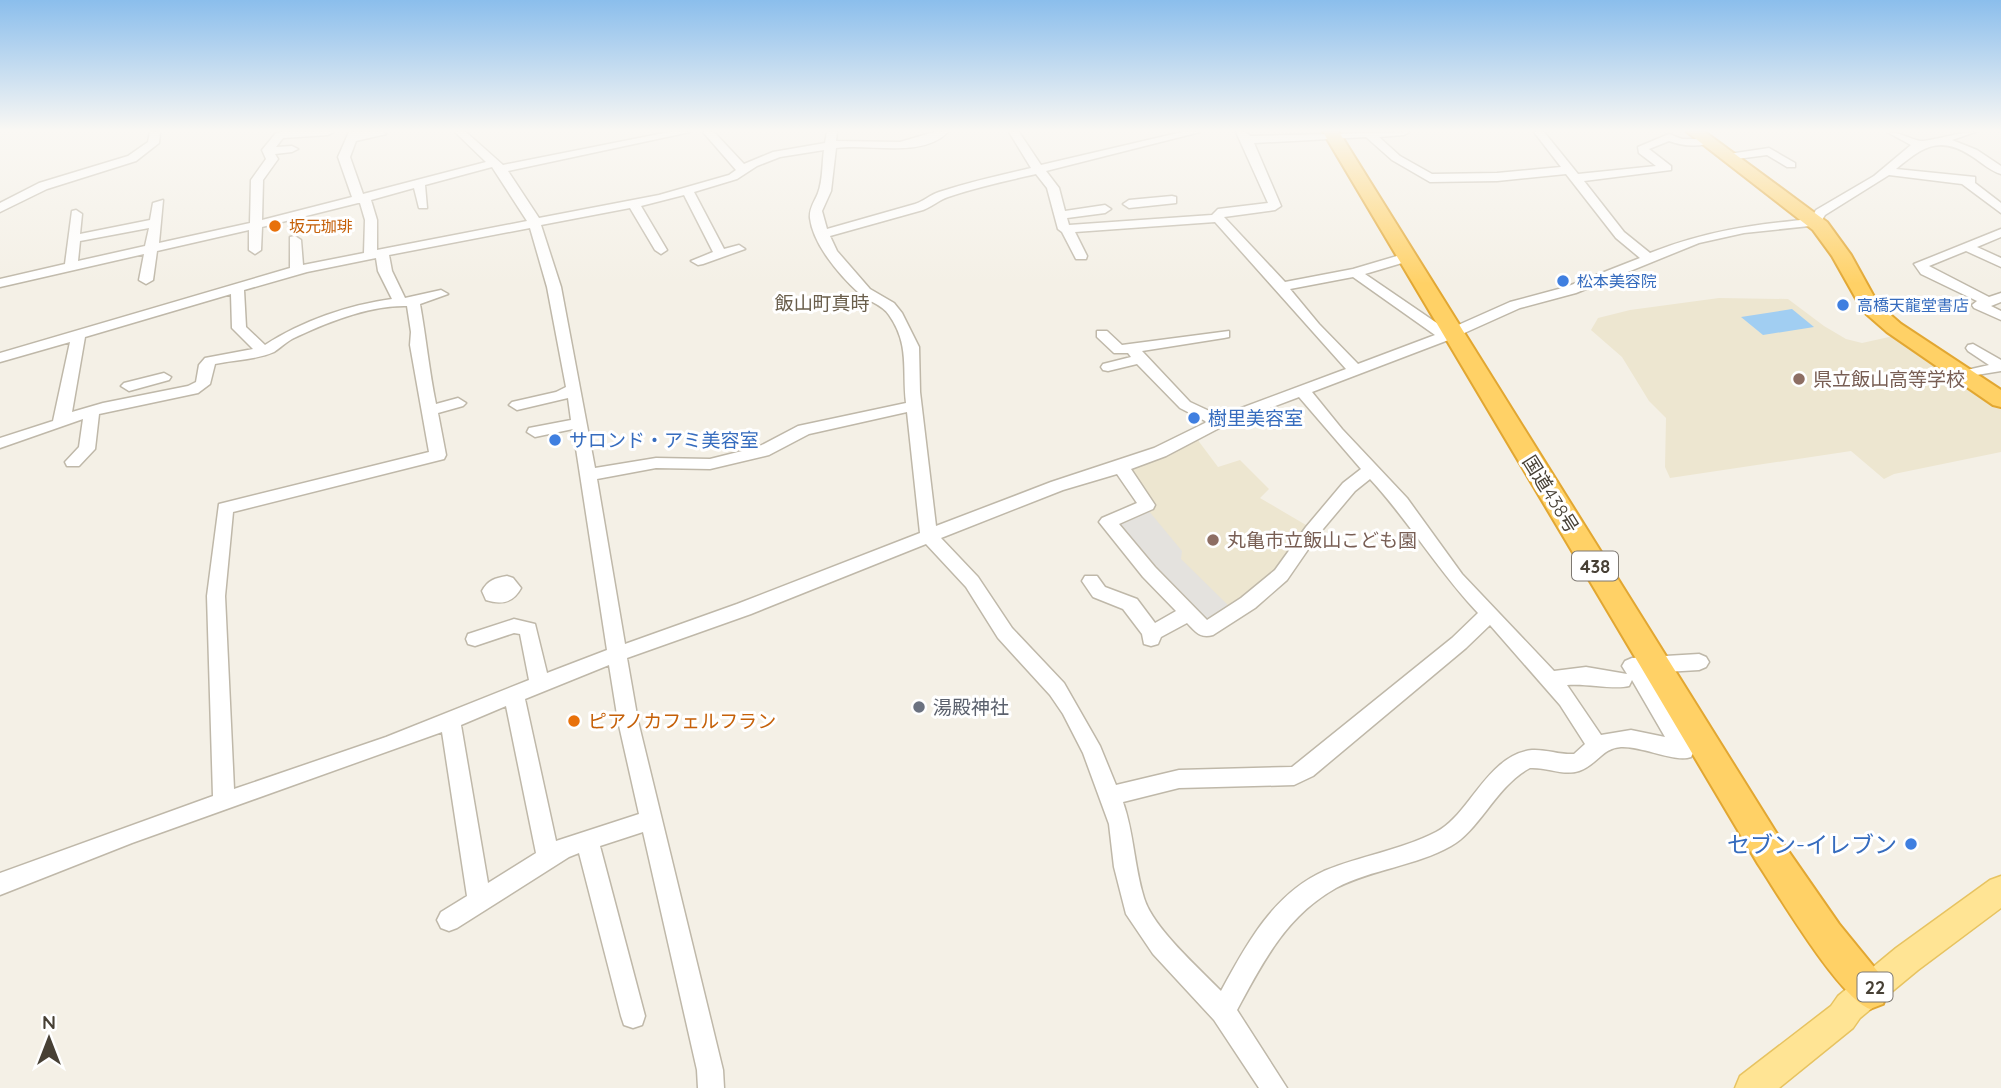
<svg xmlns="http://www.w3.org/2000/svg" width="2001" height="1088" font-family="Quicksand,'Noto Sans JP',sans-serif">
<rect width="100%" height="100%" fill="#f4f0e6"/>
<!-- education -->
<path fill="#ede6d0" d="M1719 298 1788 299 1824 326 1846 339 1862 343 1898 335 2001 404V452L1894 474 1884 479 1851 451 1670 478 1665 467 1666 418 1649 401 1622 357 1591 330 1598 318 1630 310Z
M1197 439 1218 467 1240 460 1269 489 1260 498 1306 525 1274 574 1211 620 1120 519 1154 508 1131 475 1133 468Z"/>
<!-- parking -->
<path fill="#e4e2de" d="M1148 510 1182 551 1181 559 1230 607 1211 620 1201 619 1118 526 1120 519Z"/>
<!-- water -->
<path fill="#a1cef2" d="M1792 309 1814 327 1763 335 1741 317Z"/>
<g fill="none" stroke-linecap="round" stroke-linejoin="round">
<!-- minor casing -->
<g stroke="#bfb8a9" stroke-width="3">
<path id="minor" d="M150 132H160L159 143 136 161 47 189 0 212V203L39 183 128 156 148 142Z
M280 132H334L328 135 283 138 276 147 292 146 298 149 292 152 275 154 278 159 263 180 262 220 352 197 338 157 349 132H384L386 134 356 141 350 157 363 194 486 162 455 132H466L503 165 669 132H690L508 171 539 218 659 195 729 175 736 170 703 132H714L744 164 773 152 825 143 827 132H837L836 141 900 142 934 132H948C921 159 870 143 836 148L831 191 822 211 827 229 915 204C924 201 930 195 939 192 969 182 1001 175 1031 168L1009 132H1019L1041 165 1182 132H1200L1046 171 1059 188 1065 211 1105 205 1111 209 1105 213 1067 218 1069 225 1212 215 1218 209 1268 203 1236 132H1246L1250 136 1409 132 1404 135 1379 137 1400 156 1432 174 1497 173 1561 167 1534 132H1544L1578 174 1656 166 1639 153 1638 147 1669 134 1682 139H1712L1714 141C1702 148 1682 146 1669 141L1649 149 1671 166V170L1584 181 1624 232 1650 253C1706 231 1751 225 1811 219L1816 210 1874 176 1911 145 1887 132C1900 132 1907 138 1920 141 1926 142 1961 132 1975 132L1952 140 1977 150 2001 166V174C1991 171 1982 163 1973 157 1940 135 1924 146 1896 169L1975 177V183L2001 203V213L1962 184 1889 175 1825 215 1819 225 1744 233 1699 243 1576 293 1520 308 1451 339 1312 392 1342 429 1407 498 1462 574 1554 671 1586 667 1627 674 1622 666 1625 661 1632 658 1699 654 1706 657 1709 662 1706 667 1699 670 1648 673 1691 745 1694 751 1691 757C1675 763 1643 746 1621 747 1602 748 1597 765 1579 771 1563 776 1547 767 1530 768 1497 785 1479 831 1451 846 1416 866 1372 869 1336 888 1286 916 1263 962 1237 1010L1287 1088H1259L1214 1020 1153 954 1126 914 1114 867 1109 824 1083 753 1063 714 1050 695 998 638 966 587 926 544 751 614 627 658 638 721 723 1070 724 1088H698L697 1070 643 832 600 846 645 1016 642 1025 633 1028 624 1025 621 1016 579 853 569 857 457 928 449 931 441 928 437 920 441 912 467 896 442 732 132 843 0 895V873L213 796 207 596 219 504 429 452 410 345 411 332 407 306C369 305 325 323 292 339 285 343 280 348 274 352 256 360 234 360 215 364L210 384 198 393 99 414 95 449 79 466H67L65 462 79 447 83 419 0 448V438L53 421 70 342 0 362V353L290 268V237L295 236 301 240 303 265 364 253 365 220 360 203H358L262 227 261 250 255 254 249 250V230L157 251 153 280 146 284 139 280 144 254 0 287V279L65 264 72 211 76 210 82 214 80 234 150 220 153 203 163 200 159 243 250 223 251 180 266 159 262 150 276 133ZM1366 137 1392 160 1430 182 1497 181 1566 174 1616 238 1640 258 1566 287 1510 302 1447 330 1365 274 1412 260V254L1407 253 1353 269 1285 282 1224 217 1275 210 1281 206 1254 143ZM824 150C822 164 823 180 818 193 815 201 809 208 810 218 813 244 839 275 859 293 868 302 882 304 889 315 910 345 902 369 906 403L798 426 758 447 710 459 656 458 595 468 561 287 541 225 630 208 655 250 661 254 667 250 641 206 684 195 713 252 691 261 698 265 703 264 745 249 739 245 724 249 694 192 737 179 757 166 780 157ZM492 167 527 221 377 250V220L371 200 414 188 419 208H427L425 185ZM1036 174 1047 188 1058 229 1062 232 1076 259H1086L1087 256 1075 232 1215 222 1346 369 1220 416 1190 402 1142 351 1224 338 1229 337V331L1122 345 1107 331H1097V337L1114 353H1128L1131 357 1103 364 1101 367 1103 370 1108 371 1137 364 1180 408 1207 422 1154 448 1051 482 936 526 920 392 919 347 902 313 894 303 870 289 837 251 830 236 923 210C933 206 939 200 948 197 977 187 1006 181 1036 174ZM149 228 145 246 78 261 80 241ZM530 228 547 287 566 387 556 392 512 402 509 405 517 410 568 398 571 420 529 428 527 432 535 437 573 429 607 650 547 673 535 624 514 619 468 634 466 639 468 644 475 646 514 633 520 634 529 680 386 737 234 789 225 596 233 512 444 459 446 455 438 413 463 406 466 403 458 398 436 404C429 370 426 337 420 304L448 294 441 290 405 298 392 271 389 255ZM376 258 378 271 392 299C348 305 302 321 265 345L246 327 244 290 307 272ZM1353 277 1435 335 1358 364 1319 324 1290 289ZM231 294 232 328 253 349 205 358 199 365 196 382 188 386 103 403 72 412 85 337ZM1299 397 1361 469 1343 483 1306 527 1275 570 1241 598 1207 620 1155 567 1119 524 1153 509 1155 505 1131 469 1166 456 1225 425ZM907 412 920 533 737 604 625 644 597 479 656 468 710 469 769 455 809 434ZM1117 474 1137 503 1102 518 1099 522 1143 577 1176 611 1155 623 1137 599 1105 587 1097 576H1085L1082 581 1093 597 1123 609 1142 634 1144 644 1151 646 1158 644 1161 637 1187 623C1195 631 1200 639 1213 635L1255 608 1287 580 1318 535 1355 491 1370 479C1409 521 1438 571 1478 613L1452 638 1292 767 1179 770 1116 785 1100 746 1064 683 1012 628 978 577 941 538 1063 490ZM1490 625 1560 705 1585 744 1574 754C1560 755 1546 749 1532 750 1487 755 1469 816 1436 832 1401 850 1360 856 1324 871 1273 894 1246 945 1221 991 1199 968 1153 928 1144 898 1134 866 1134 833 1123 802L1179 788 1294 785 1313 776 1466 648ZM609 665 618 721 639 814 556 841 525 699ZM1632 680 1665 737 1631 730 1601 735 1567 685C1586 683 1614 690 1629 686ZM506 706 536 853 488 883 461 725Z
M1769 148 1795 163V167H1787L1767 155 1729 160 1723 157 1729 154Z
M1172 196 1176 197V203L1129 208 1123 204 1129 200Z
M2001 229V237L1977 247 2001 258V267L1966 251 1929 266 1989 297 2001 293V302L1991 306 2001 311V320L1974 308 1972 305 1977 301 1921 274 1914 264Z
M1973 344 2001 360V371L1958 378 1956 375 1958 372 1989 365 1968 351 1966 348 1968 345Z
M164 373 171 377 169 380 129 391 121 386 124 383Z
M507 576 513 578 521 588C513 603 501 605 486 600L482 591C488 580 495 578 507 576Z"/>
</g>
<!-- major casing -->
<g stroke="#e7c361" stroke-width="3">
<path id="major" d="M2001 876V908L1918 970 1860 1018 1853 1028 1779 1088H1735L1740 1076 1831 1006 1838 996 1896 948 1990 880Z"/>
</g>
<!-- highway casing -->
<g stroke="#e2a732" stroke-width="4">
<path id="highway" d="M1323 132H1339L1782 842 1839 924 1883 978 1888 991 1883 1004 1870 1009C1838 996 1780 897 1758 864Z
M1687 132H1705L1827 222 1851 255 1878 304 1901 324 2001 390V407L1993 405 1887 332 1863 311 1832 256 1813 230Z"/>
</g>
<!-- minor -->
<use href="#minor" fill="#fff" fill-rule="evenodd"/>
<!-- major -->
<use href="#major" fill="#ffe494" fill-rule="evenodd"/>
<!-- highway -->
<use href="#highway" fill="#ffd166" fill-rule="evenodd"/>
</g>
<!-- sky -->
<linearGradient id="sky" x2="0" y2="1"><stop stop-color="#8bbeec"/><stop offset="0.46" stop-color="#faf8f4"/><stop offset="1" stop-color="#faf8f4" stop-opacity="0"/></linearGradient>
<rect width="2001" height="284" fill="url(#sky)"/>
<!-- markers -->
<g fill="#e8710a" stroke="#fff" stroke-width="2.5">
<circle cx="275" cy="226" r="7"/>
<circle cx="574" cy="721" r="7"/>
</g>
<g fill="#3f7fe0" stroke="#fff" stroke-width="2.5">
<circle cx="1563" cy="281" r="7"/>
<circle cx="1843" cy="305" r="7"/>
<circle cx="1194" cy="418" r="7"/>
<circle cx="555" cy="440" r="7"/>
<circle cx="1911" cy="844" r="7"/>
</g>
<g fill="#8d6e63" stroke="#fff" stroke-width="2.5">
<circle cx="1799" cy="379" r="7"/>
<circle cx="1213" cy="540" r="7"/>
</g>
<circle fill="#6b7280" stroke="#fff" stroke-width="2.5" cx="919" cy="707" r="7"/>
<g text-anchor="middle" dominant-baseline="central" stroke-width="6" stroke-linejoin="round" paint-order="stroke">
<!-- far-food labels -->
<g font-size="16" fill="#c56008" stroke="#fff" text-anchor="start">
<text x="289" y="226">坂元珈琲</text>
</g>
<!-- far-shop labels -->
<g font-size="16" fill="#366cbe" stroke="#fff" text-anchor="start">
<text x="1577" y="281">松本美容院</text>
<text x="1857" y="305">高橋天龍堂書店</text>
</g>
<!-- shield labels -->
<g fill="#fff" stroke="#7e7972" stroke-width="2">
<rect x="1572" y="551.5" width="46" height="29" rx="5"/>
<rect x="1857.5" y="972.5" width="35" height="29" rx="5"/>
</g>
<g font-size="18" font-weight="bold" fill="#474035">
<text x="1595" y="566">438</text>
<text x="1875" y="987">22</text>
</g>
<!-- far-quarter labels -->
<g font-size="19" fill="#6a5f4c" stroke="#fff">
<text x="822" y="303">飯山町真時</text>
</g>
<!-- education labels -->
<g font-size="19" fill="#785e54" stroke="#fff" text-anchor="start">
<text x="1813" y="379">県立飯山高等学校</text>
<text x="1227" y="540">丸亀市立飯山こども園</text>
</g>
<!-- shop labels -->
<g font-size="19" fill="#366cbe" stroke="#fff" text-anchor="start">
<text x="1208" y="418">樹里美容室</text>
<text x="569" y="440">サロンド・アミ美容室</text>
</g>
<!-- street labels -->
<g font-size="19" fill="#474035" stroke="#fff">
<text transform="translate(1551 494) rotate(58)">国道438号</text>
</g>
<!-- worship labels -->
<g font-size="19" fill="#5b616d" stroke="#fff" text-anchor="start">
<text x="933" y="707">湯殿神社</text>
</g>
<!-- food labels -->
<g font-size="19" fill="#c56008" stroke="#fff" text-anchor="start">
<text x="588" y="721">ピアノカフェルフラン</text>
</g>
<!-- near-shop labels -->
<g font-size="23" fill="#366cbe" stroke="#fff" text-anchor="end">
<text x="1897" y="844">セブン-イレブン</text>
</g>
</g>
<!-- north arrow -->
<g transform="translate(49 1039)" stroke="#ffffff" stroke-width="5" paint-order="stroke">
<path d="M0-5L12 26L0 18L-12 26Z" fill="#474035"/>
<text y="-10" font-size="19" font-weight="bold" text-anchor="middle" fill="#474035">N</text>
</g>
</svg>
